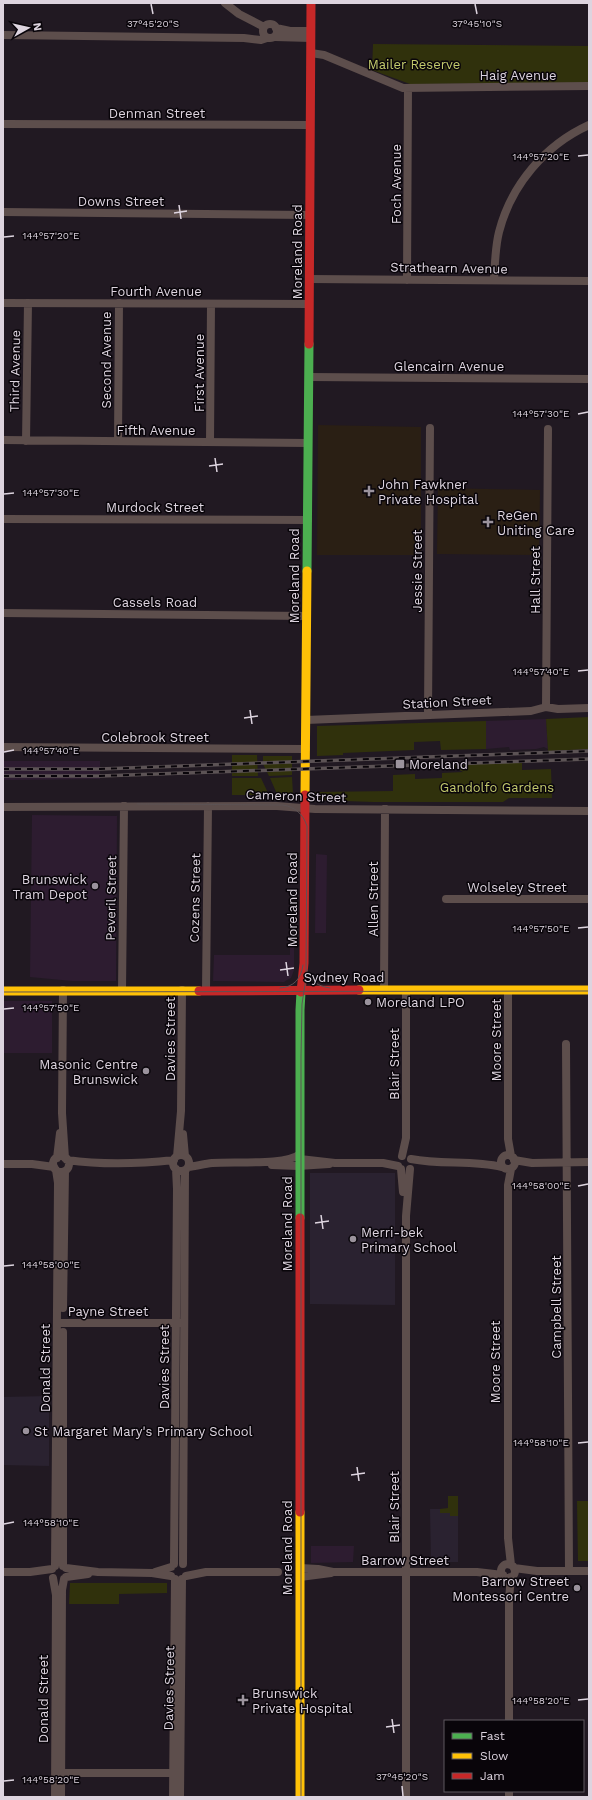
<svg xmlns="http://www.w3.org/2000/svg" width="592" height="1800" font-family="'Work Sans',sans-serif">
<rect width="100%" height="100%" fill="#211922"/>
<!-- built -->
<path fill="#2d1c30" d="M546 719 548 749 544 747 536 749 510 750 509 747 486 749V721Z
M3 761H100V779L3 780Z
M32 815 117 816 116 981H72L30 977Z
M316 854 327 855 326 933H315Z
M290 938H294V970L291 978 287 980 284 982 213 981 214 955H290Z
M3 1001H52V1053H3Z
M311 1546H354L353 1562 311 1563Z"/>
<!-- education -->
<path fill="#2a2230" d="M310 1173H395V1305L310 1304Z
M49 1396V1466L3 1465V1397Z
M448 1496H458V1562H431L430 1509H448Z"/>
<!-- medical -->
<path fill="#2a1f14" d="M318 425 421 427V555H317Z
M438 488 540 490 539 555 437 554Z"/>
<!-- green -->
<path fill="#30310c" d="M373 44 589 46V83L410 84 372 70Z
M589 717V749L548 751 546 719Z
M486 721V749L441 750 440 741 414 742V750L343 753V755L317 756V726Z
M232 755H257L258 776H232Z
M263 756H292V775L269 776 263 764Z
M522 760V770L551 769 552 798H509L503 802H373L316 800 315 792 393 791V775L415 774V779L442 778V773L463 772 447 763Z
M292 777 293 794H277L270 778Z
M232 778H261L269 795H232Z
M448 1496H458V1516H450V1513H440V1509L448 1508Z
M577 1501H589V1561H578Z
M70 1583H167V1593L119 1594V1604H69Z"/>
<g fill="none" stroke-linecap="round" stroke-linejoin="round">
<!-- street -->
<path stroke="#5d4e4c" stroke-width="8" d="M225 3 239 14 264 27
M263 31a7 7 0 1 1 14 0a7 7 0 1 1-14 0Z
M276 28 290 31H311
M3 35 244 38 261 40 267 38
M275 37 311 38
M311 53 324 55 403 88 589 86
M3 124 310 125
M3 212 310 215
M309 279 589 281
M407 280 408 88
M494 280C495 264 495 248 499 232 511 185 545 145 589 125
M3 303 309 304
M309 377 589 379
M3 440 308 443
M26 441 28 303
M118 441 119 303
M210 442 211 304
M3 519 308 520
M3 613 307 616
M546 707 548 429
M428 715 430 428
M306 720 531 711 546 707 558 709 589 708
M3 747 306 749
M3 807 277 806 315 809 589 811
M446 899H589
M63 990 62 1113 65 1158
M122 990 124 806
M206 990 208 806
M384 990 385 809
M508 990V1139L511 1156
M566 1044 569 1571
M183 1134 185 1156
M501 1162a7 7 0 1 1 14 0a7 7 0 1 1-14 0Z
M173 1163a8 8 0 1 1 16 0a8 8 0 1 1-16 0Z
M177 1156 181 1111 182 990
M402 1156 406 1138V990
M53 1164a8 8 0 1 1 16 0a8 8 0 1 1-16 0Z
M57 1158 60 1133
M300 1159 335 1163H383L398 1166
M411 1159C442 1165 472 1160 502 1167
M67 1160C103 1165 138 1164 174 1160
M514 1160 532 1163 589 1162
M3 1164H32L54 1167
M272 1165 298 1166 329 1164
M188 1167C196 1166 204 1164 212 1163 232 1161 286 1166 300 1154
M401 1169 403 1192
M511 1169 508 1185V1538L511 1565
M63 1308 65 1171
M58 1323H181
M174 1564 177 1189 176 1169
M183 1564 185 1170
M501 1571a7 7 0 1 1 14 0a7 7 0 1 1-14 0Z
M55 1566 58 1183 56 1170
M63 1566V1332
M66 1568 98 1572 152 1573 171 1576
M300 1568 318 1569 333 1572H477L503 1575
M514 1568 537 1571H589
M3 1572H30L52 1569
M155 1572 171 1567
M186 1576 206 1572H278
M66 1577 88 1574
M300 1577 331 1573
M53 1578 56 1595 55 1797
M509 1721V1599L511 1577
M55 1773H178
M509 1791V1797
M61 1797 62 1590 64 1579
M173 1797 175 1579
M180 1797 182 1579
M406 1797V1216L410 1169"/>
<!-- fast -->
<path stroke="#4caf50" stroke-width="9" d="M307 571 309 344
M300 1218V1010L301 992"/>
<!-- slow -->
<path stroke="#ffc107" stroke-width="9" d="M305 795 307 571
M359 990H589
M3 991H199
M300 1512V1797"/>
<!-- jam -->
<path stroke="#c62828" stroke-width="9" d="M309 344 311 3
M199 991 359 990
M301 992 304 963 305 795
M300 1218V1512"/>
<!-- tram -->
<path stroke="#5c5355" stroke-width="1" d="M137 804 283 805C295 807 303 814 307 826L306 978 302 1004 301 1057V1797
M307 970C310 982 318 986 330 988
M280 988C294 987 301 979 303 965
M3 992 589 991"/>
<!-- rail casing -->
<g stroke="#5c5355" stroke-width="3.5">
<path id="rail" d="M3 769H100L589 751
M3 776H100L589 759"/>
</g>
<!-- rail -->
<use href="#rail" stroke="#09050a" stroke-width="2" stroke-dasharray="6" stroke-linecap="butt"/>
</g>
<!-- ticks -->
<path fill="none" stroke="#ddd4df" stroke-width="1.5" d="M151 4 153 14M475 4 477 14M578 156 588 155M179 205 181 219M174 213 187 211M4 237 14 236M578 414 588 412M215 458 217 472M209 466 223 464M4 494 14 493M578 671 588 670M250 710 252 724M244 718 258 716M4 752 14 750M578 928 588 927M286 962 288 976M280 970 294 968M4 1009 14 1008M578 1186 588 1184M321 1215 323 1229M315 1223 329 1221M4 1266 14 1265M578 1443 588 1442M357 1467 359 1481M351 1475 365 1473M4 1524 14 1522M578 1700 588 1699M392 1719 394 1733M386 1727 400 1725M4 1781 14 1780M402 1786 403 1796"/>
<!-- markers -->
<g fill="#9b939d" stroke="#09050a" stroke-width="1.5">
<path d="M367 485h4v4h4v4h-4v4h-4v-4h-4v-4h4z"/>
<path d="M486 516h4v4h4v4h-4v4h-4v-4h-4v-4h4z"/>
<rect x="395" y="759" width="10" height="10" rx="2"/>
<circle cx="95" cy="886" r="4"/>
<circle cx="368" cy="1002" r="4"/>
<circle cx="146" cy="1071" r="4"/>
<circle cx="353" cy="1239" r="4"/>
<circle cx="26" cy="1431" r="4"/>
<circle cx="577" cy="1588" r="4"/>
<path d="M241 1694h4v4h4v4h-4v4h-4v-4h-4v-4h4z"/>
</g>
<g text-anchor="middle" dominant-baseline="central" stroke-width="3" stroke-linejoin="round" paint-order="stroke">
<!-- park labels -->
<g font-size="13" fill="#c2c96c" stroke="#09050a">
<text x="414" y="64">Mailer Reserve</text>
<text x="497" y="787">Gandolfo Gardens</text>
</g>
<!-- street labels -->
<g font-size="13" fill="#ddd4df" stroke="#09050a">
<text x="518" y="75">Haig Avenue</text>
<text x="157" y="113">Denman Street</text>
<text transform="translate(396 184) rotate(-90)">Foch Avenue</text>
<text x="121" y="201">Downs Street</text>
<text transform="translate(297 252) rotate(-90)">Moreland Road</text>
<text transform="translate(449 268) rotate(1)">Strathearn Avenue</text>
<text x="156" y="291">Fourth Avenue</text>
<text transform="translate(106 360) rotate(-90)">Second Avenue</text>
<text x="449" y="366">Glencairn Avenue</text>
<text transform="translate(15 371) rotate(-89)">Third Avenue</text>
<text transform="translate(199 373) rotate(-90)">First Avenue</text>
<text x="156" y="430">Fifth Avenue</text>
<text x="155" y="507">Murdock Street</text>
<text transform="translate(417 571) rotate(-90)">Jessie Street</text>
<text transform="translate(294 576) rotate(-90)">Moreland Road</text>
<text transform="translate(535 580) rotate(-90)">Hall Street</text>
<text x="155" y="602">Cassels Road</text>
<text transform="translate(447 702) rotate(-3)">Station Street</text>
<text x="155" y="737">Colebrook Street</text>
<text transform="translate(296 796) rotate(2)">Cameron Street</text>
<text x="517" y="887">Wolseley Street</text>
<text transform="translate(111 898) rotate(-89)">Peveril Street</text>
<text transform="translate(195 898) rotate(-89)">Cozens Street</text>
<text transform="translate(373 899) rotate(-90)">Allen Street</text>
<text transform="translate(292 900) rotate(-90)">Moreland Road</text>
<text x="344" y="977">Sydney Road</text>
<text transform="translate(170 1039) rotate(-90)">Davies Street</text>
<text transform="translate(496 1040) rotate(-90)">Moore Street</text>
<text transform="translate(394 1064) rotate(-90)">Blair Street</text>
<text transform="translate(287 1224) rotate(-90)">Moreland Road</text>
<text transform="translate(556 1307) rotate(-90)">Campbell Street</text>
<text x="108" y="1311">Payne Street</text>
<text transform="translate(495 1362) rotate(-90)">Moore Street</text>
<text transform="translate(164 1367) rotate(-90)">Davies Street</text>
<text transform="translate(45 1368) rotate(-90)">Donald Street</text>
<text transform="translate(394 1507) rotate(-90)">Blair Street</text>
<text transform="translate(287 1548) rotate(-90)">Moreland Road</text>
<text x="405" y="1560">Barrow Street</text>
<text transform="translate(169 1688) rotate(-89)">Davies Street</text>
<text transform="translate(43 1699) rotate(-90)">Donald Street</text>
</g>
<!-- poi labels -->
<g font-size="13" fill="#ddd4df" stroke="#09050a" text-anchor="start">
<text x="378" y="484">John Fawkner<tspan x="378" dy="15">Private Hospital</tspan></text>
<text x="497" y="515">ReGen<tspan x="497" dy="15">Uniting Care</tspan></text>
<text x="409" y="764">Moreland</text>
<text x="87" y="879" text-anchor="end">Brunswick<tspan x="87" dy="15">Tram Depot</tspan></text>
<text x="376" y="1002">Moreland LPO</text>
<text x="138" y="1064" text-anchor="end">Masonic Centre<tspan x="138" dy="15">Brunswick</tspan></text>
<text x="361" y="1232">Merri-bek<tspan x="361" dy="15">Primary School</tspan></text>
<text x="34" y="1431">St Margaret Mary's Primary School</text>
<text x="569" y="1581" text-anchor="end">Barrow Street<tspan x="569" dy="15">Montessori Centre</tspan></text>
<text x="252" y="1693">Brunswick<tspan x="252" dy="15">Private Hospital</tspan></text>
</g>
</g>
<g font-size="10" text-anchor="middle" fill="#ddd4df" stroke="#09050a" stroke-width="3" stroke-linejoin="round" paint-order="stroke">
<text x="153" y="27">37°45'20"S</text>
<text x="477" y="27">37°45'10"S</text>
<text x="541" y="160">144°57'20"E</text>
<text x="51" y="239">144°57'20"E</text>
<text x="541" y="417">144°57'30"E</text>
<text x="51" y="496">144°57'30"E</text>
<text x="541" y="675">144°57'40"E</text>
<text x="51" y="754">144°57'40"E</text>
<text x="541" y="932">144°57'50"E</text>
<text x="51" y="1011">144°57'50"E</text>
<text x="541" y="1189">144°58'00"E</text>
<text x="51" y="1268">144°58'00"E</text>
<text x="541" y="1446">144°58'10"E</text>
<text x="51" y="1526">144°58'10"E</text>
<text x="541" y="1704">144°58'20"E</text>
<text x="402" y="1780">37°45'20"S</text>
<text x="51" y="1783">144°58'20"E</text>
</g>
<!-- border -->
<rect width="592" height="1800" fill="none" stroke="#ddd4df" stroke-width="8"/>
<!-- legend -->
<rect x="444" y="1720" width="140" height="72" fill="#09050a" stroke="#5e585f"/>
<rect x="452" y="1733" width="20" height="6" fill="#4caf50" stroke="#5e585f"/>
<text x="480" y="1740" font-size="12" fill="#ddd4df">Fast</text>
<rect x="452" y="1753" width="20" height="6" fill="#ffc107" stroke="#5e585f"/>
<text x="480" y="1760" font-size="12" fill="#ddd4df">Slow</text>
<rect x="452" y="1773" width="20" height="6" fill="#c62828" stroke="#5e585f"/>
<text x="480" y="1780" font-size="12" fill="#ddd4df">Jam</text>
<!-- north arrow -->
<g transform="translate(28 28) rotate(82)" stroke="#09050a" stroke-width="3" paint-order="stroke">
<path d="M0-3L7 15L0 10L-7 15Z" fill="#ddd4df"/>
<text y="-6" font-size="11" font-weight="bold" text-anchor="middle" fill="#ddd4df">N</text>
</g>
</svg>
